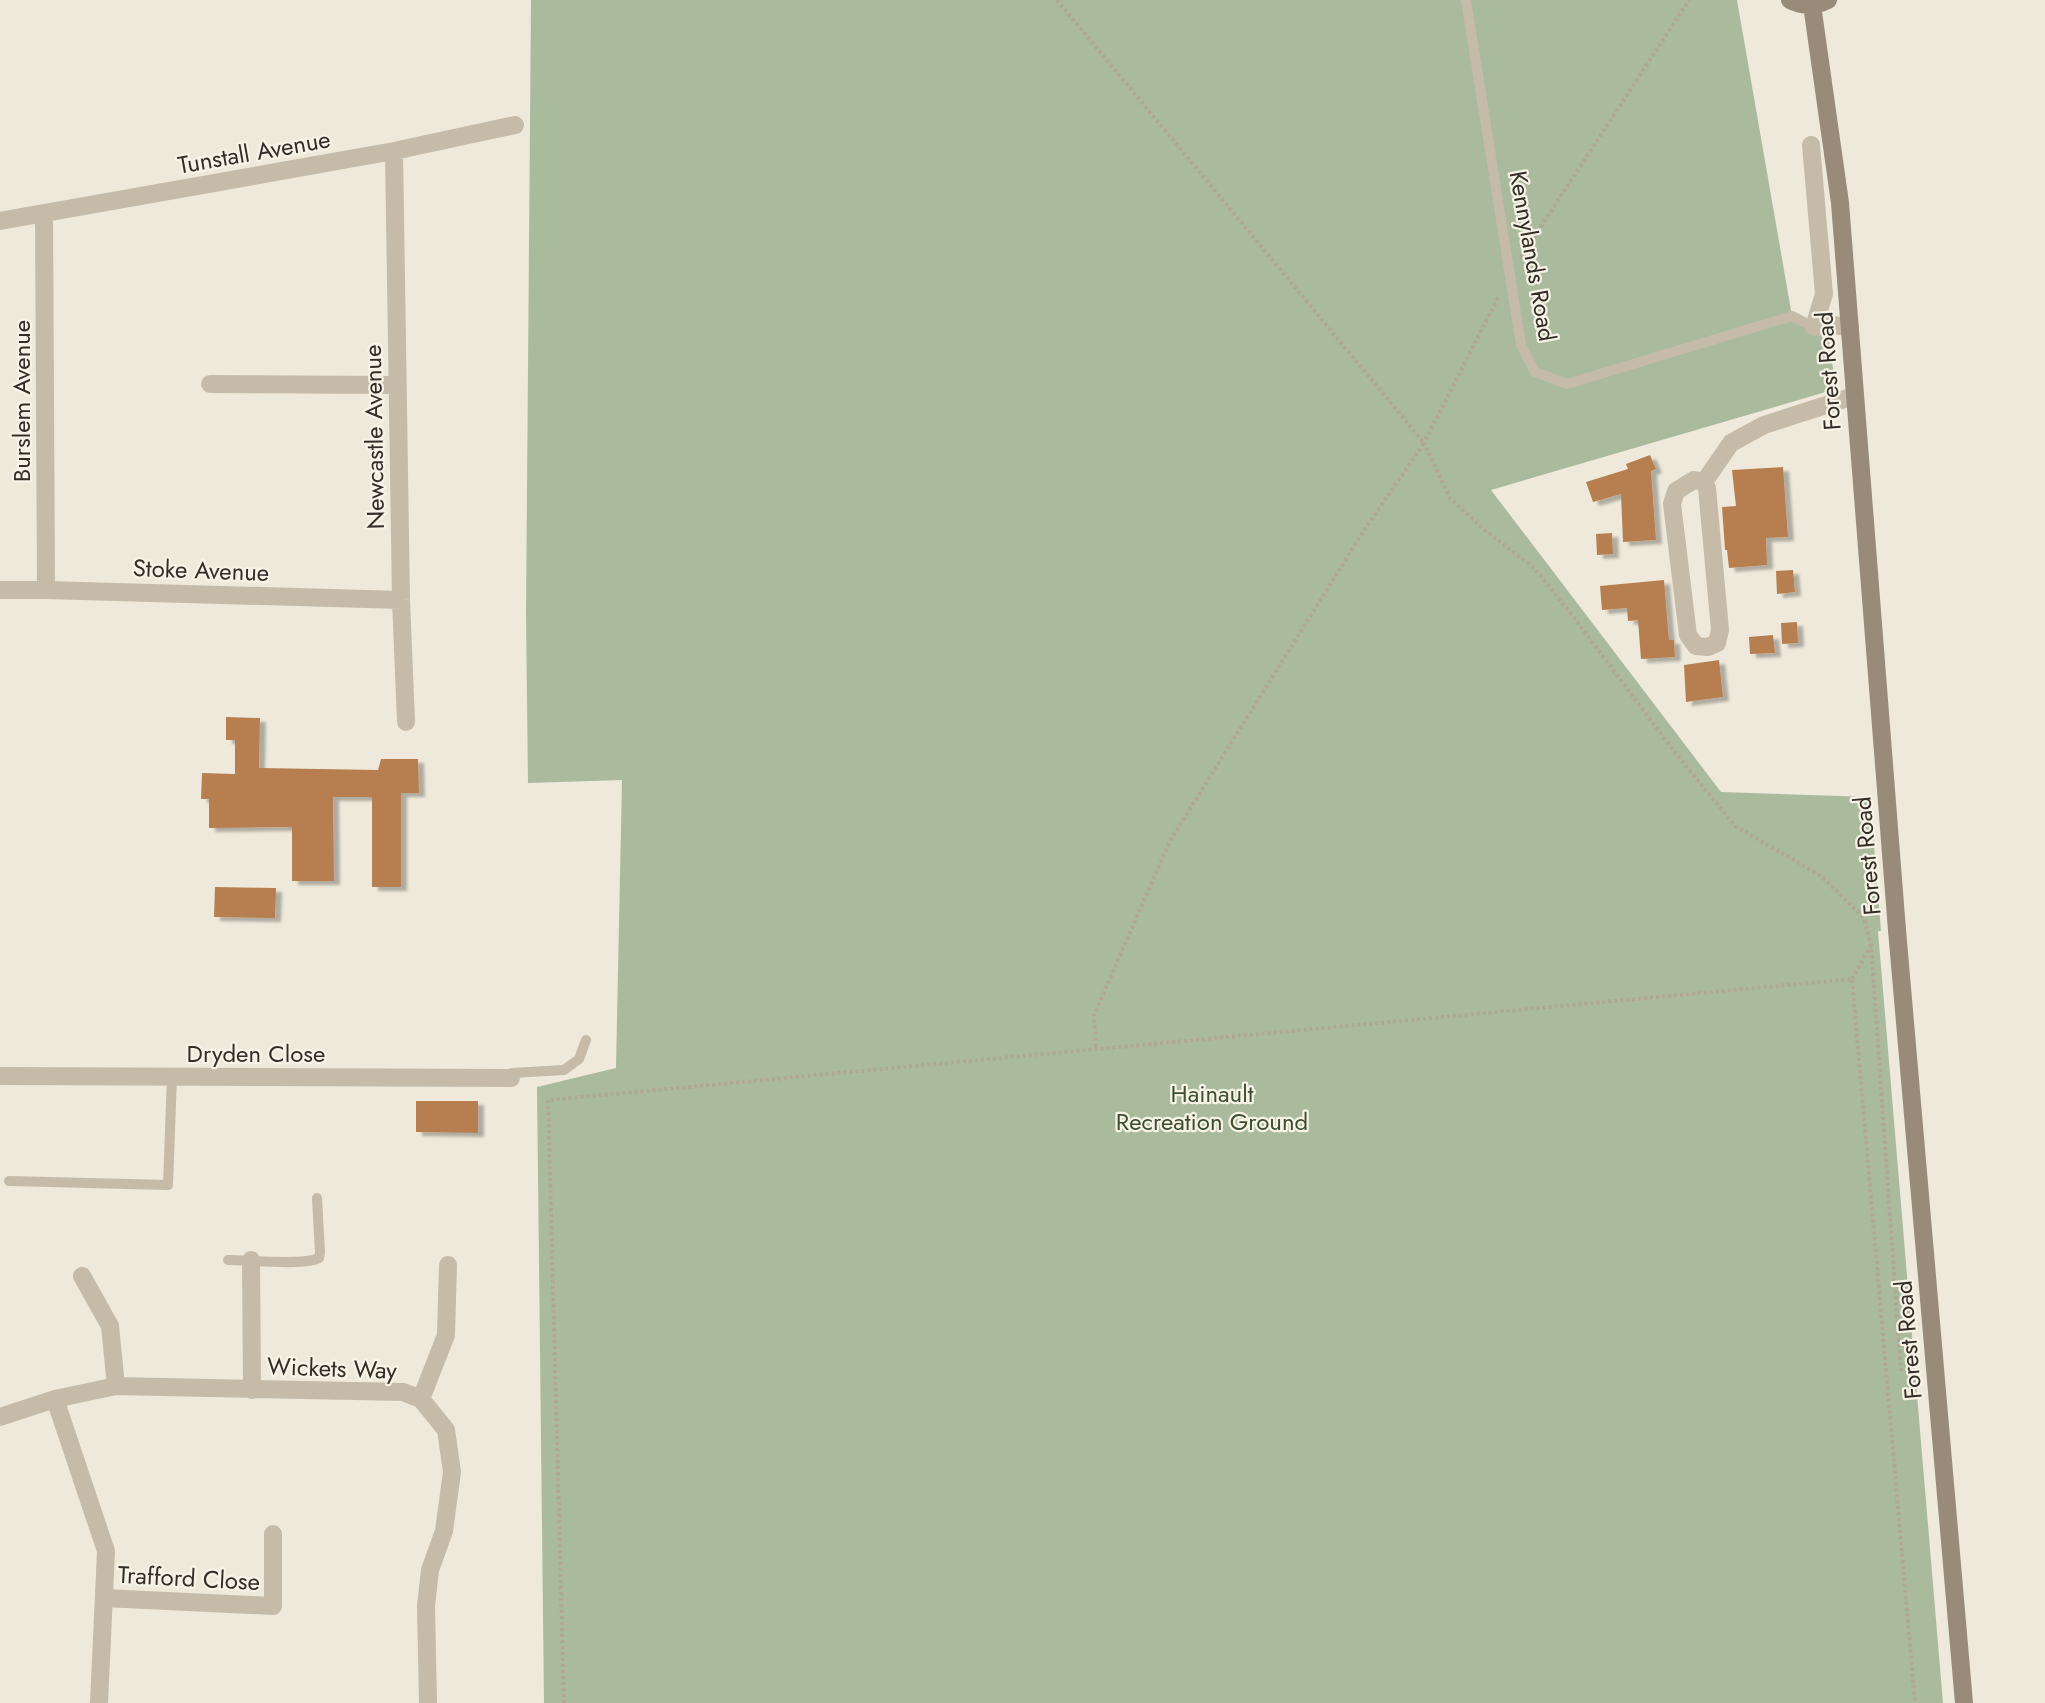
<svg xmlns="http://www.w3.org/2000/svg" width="2045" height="1703" font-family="Jost,sans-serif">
<defs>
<filter id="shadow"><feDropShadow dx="6" dy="4" stdDeviation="1.5" flood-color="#0004"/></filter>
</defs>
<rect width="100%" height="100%" fill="#eee9db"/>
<!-- green -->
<path fill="#aabb9d" d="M531 0H1737L1792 316 1820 330 1829 340 1836 389 1491 490 1721 792 1870 797 1881 931H1878L1943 1703H544L537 1087 616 1068 622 780 528 783 526 615Z"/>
<!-- building -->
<path fill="#b77f4f" filter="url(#shadow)" d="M1650 455 1656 469 1651 471 1656 540 1623 542 1621 494 1593 502 1586 482 1628 469 1626 464Z
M1783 467 1788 537 1766 538 1767 565 1729 568 1727 550H1725L1722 507 1736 506 1732 470Z
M1612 533 1613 554 1597 555 1596 534Z
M1793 570 1795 592 1777 594 1776 571Z
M1664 580 1669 640H1674L1675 657 1641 659 1638 620 1628 621 1627 608 1602 610 1600 586Z
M1797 622 1798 643 1782 644 1781 623Z
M1773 635 1775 653 1750 654 1749 637Z
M1719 660 1723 697 1686 702 1684 665Z
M226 717 260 718 259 768 378 770 381 759H418L419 793H401V887H372V797H333L334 881H292V827L209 828V799H201L202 773 235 774V740H226Z
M215 887 276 888 275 918 214 917Z
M416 1101H478V1133L416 1132Z"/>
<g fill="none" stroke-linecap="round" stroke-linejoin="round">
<!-- path -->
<path stroke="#b0a693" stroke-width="4" stroke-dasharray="3 3" stroke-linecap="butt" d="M1057 0 1424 443 1361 535 1170 841 1094 1015 1096 1049
M1521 257 1689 0
M1498 298 1424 443 1450 498 1482 528 1534 568 1569 611 1673 750 1735 826 1821 876 1864 918 1871 945 1901 1373
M1852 979 1871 945
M564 1703 548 1100 1852 979 1915 1703"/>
<!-- lane -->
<path stroke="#c5bba8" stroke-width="10" d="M1466 0 1521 345 1535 372 1567 384 1792 316 1814 327
M511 1078 512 1073 564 1070 579 1059 586 1040
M9 1181 168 1185 172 1076
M228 1260C247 1260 304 1266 319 1258L320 1252 317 1198"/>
<!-- street -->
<path stroke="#c5bba8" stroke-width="18" d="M1811 145 1824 294 1814 327 1832 325 1850 327
M394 151 401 600 406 722
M44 213 46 590
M0 221 394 151 515 125
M210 384 397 385
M1704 482 1694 480 1676 491 1672 504 1688 635 1696 646 1708 647 1717 643 1720 630 1707 488 1704 482 1731 443 1764 425 1854 396
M0 590H46L401 600
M0 1076 511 1078
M251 1260 252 1390
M82 1276 110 1326 116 1386
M55 1399 106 1551 99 1703
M421 1399 446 1335 448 1265
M0 1417 55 1399 116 1386 403 1392 421 1399 446 1430 452 1472 444 1531 430 1570 426 1606 428 1703
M104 1598 273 1606V1534"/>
<!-- secondary -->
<path stroke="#988b7a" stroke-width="18" d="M1790 0C1803 6 1814 7 1828 0
M1812 5 1840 203 1897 930 1964 1703"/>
</g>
<g text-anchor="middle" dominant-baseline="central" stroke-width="4.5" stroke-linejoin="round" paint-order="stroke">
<!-- street labels -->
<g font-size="24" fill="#322d27" stroke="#f7f3e6">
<text transform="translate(254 152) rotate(-10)">Tunstall Avenue</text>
<text transform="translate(1533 256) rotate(80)">Kennylands Road</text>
<text transform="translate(1828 371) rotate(-94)">Forest Road</text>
<text transform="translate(21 401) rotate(-90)">Burslem Avenue</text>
<text transform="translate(374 437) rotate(-91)">Newcastle Avenue</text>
<text transform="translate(201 570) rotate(2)">Stoke Avenue</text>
<text transform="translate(1867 856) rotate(-95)">Forest Road</text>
<text x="256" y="1053">Dryden Close</text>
<text transform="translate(1908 1340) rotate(-95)">Forest Road</text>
<text transform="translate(332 1368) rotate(2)">Wickets Way</text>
<text transform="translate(189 1578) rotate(3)">Trafford Close</text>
</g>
<!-- park labels -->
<g font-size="24" fill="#3b4e2e" stroke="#f7f3e6">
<text x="1212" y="1093">Hainault<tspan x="1212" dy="28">Recreation Ground</tspan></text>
</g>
</g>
</svg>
